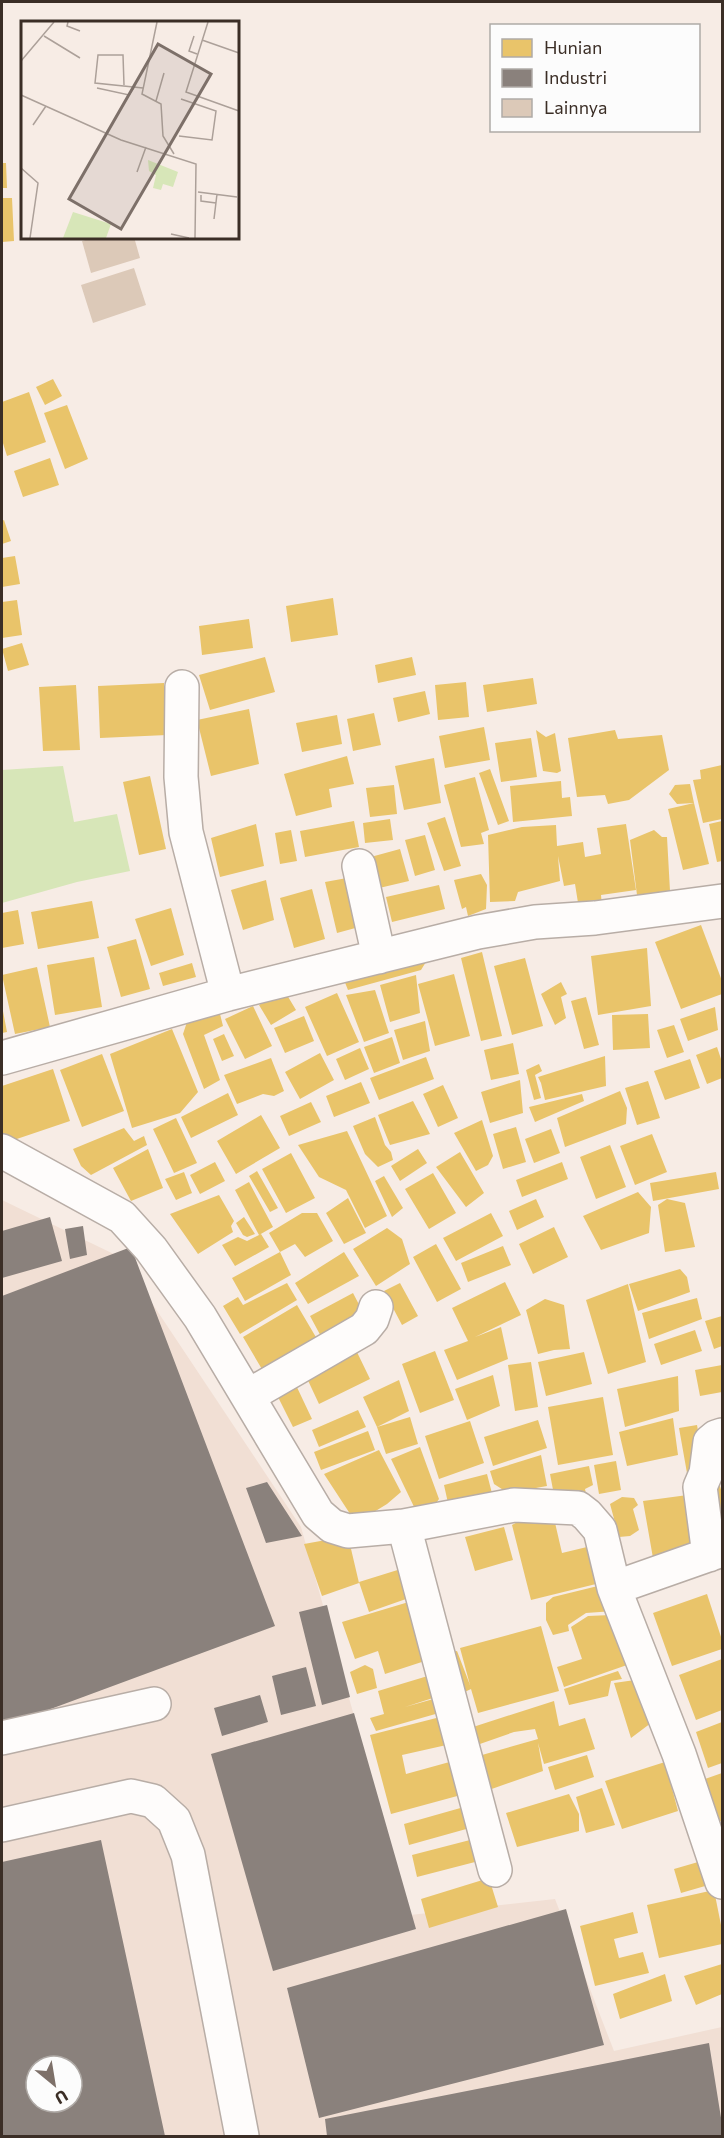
<svg xmlns="http://www.w3.org/2000/svg" width="724" height="2138" font-family="Commissioner,sans-serif">
<rect width="100%" height="100%" fill="#f7ece5"/>
<!-- built -->
<path fill="#f1dfd4" fill-rule="evenodd" d="M2 1200 122 1258 301 1527 410 1915 555 1899 614 2051 722 2027V2136H2ZM36 2066H72V2102H36Z"/>
<!-- green -->
<path fill="#d7e6b8" d="M63 766 74 822 117 814 130 871 77 882 2 903V770Z"/>
<!-- homes -->
<path fill="#e9c46a" d="M20 129H22V190H20Z
M2 163H6L7 188H2Z
M2 198H12L14 241 2 242Z
M53 379 62 396 45 405 36 387Z
M29 392 46 442 7 456 2 440V402Z
M67 405 88 459 65 469 44 413Z
M50 458 59 485 23 497 14 471Z
M4 520 11 541 2 544V521Z
M15 556 20 584 2 587V558Z
M333 598 338 635 291 642 286 606Z
M17 600 22 635 2 638V602Z
M249 619 253 648 202 655 199 626Z
M22 643 29 665 8 671 2 649Z
M265 657 275 692 210 710 199 675Z
M412 657 416 675 378 683 375 665Z
M533 678 537 704 487 712 483 685Z
M466 682 469 717 438 720 435 685Z
M164 683 167 735 100 738 98 686Z
M76 685 80 750 43 751 39 687Z
M425 691 430 714 398 722 393 698Z
M249 709 259 764 211 776 197 720Z
M374 713 381 745 353 751 347 719Z
M337 715 342 744 302 752 296 723Z
M484 727 490 760 445 768 439 736Z
M536 730 546 737 555 733 561 771 557 773 543 771Z
M615 730 618 739 662 735 669 770 629 800 608 804 605 795 577 797 568 738Z
M531 738 537 777 501 782 495 743Z
M347 756 354 784 329 789 332 807 296 816 284 774Z
M434 758 441 803 404 810 395 766Z
M722 765V819L703 823 693 780 701 779 700 770Z
M490 769 509 821 498 825 479 773Z
M150 776 166 849 139 855 123 782Z
M475 777 489 830 481 833 484 844 461 847 444 785Z
M561 781 562 798 570 797 572 816 513 822 510 786Z
M690 784 694 803 677 804 669 794 675 785Z
M394 785 397 814 370 817 366 788Z
M694 803 709 864 683 870 668 809Z
M445 817 461 866 444 871 427 823Z
M390 819 393 840 365 843 363 823Z
M354 821 359 847 305 857 300 831Z
M722 821V861L717 862 709 824Z
M256 824 264 866 220 877 211 838Z
M626 824 636 890 601 895 602 906 579 909 575 884 564 886 558 856 560 881 518 892 515 901 490 902 488 835 522 827 556 825 557 846 583 842 585 857 601 854 597 828Z
M291 830 297 861 280 864 275 833Z
M654 830 662 837H667L670 891 637 895 630 840Z
M425 835 435 870 415 876 405 840Z
M400 849 409 881 375 889 367 858Z
M481 874 487 885 486 909 468 916 466 907 462 909 454 880Z
M347 878 359 927 337 933 325 882Z
M266 880 274 920 243 930 231 890Z
M439 885 445 909 392 922 386 897Z
M312 889 325 939 294 948 280 898Z
M92 901 99 938 38 949 31 912Z
M171 908 184 955 151 966 135 919Z
M18 910 24 944 2 948V913Z
M701 925 722 981V994L681 1009 655 942Z
M136 939 150 989 121 997 107 947Z
M647 948 651 1006 598 1015 591 956Z
M482 952 502 1036 481 1041 461 958Z
M94 957 102 1007 55 1015 47 965Z
M429 957 421 970 348 990 340 970Z
M525 958 543 1026 512 1035 494 966Z
M192 963 196 977 163 986 159 973Z
M37 967 50 1027 15 1034 2 975Z
M454 974 470 1036 435 1046 418 984Z
M416 975 420 1013 390 1022 380 985Z
M561 982 567 994 561 997 566 1018 555 1025 541 994Z
M284 990 296 1010 271 1025 259 1005Z
M375 990 389 1033 364 1042 346 995Z
M337 993 359 1042 327 1056 305 1007Z
M586 997 599 1045 584 1049 571 1001Z
M253 1006 272 1046 245 1059 225 1019Z
M715 1007 718 1030 688 1041 680 1019Z
M219 1010 223 1026 204 1035 220 1080 204 1089 183 1034 187 1022Z
M3 1011 7 1032 2 1033V1012Z
M648 1014 650 1048 613 1050 612 1015Z
M304 1016 314 1041 285 1053 274 1028Z
M425 1021 430 1051 403 1060 394 1030Z
M674 1025 684 1052 667 1058 657 1030Z
M172 1029 198 1092 180 1113 132 1128 110 1054Z
M224 1034 234 1056 222 1061 213 1039Z
M392 1037 400 1063 374 1073 364 1047Z
M513 1043 519 1074 491 1080 484 1050Z
M717 1047 722 1062V1078L707 1084 696 1055Z
M360 1048 369 1069 345 1080 336 1059Z
M320 1053 334 1080 300 1099 285 1072Z
M102 1054 124 1111 82 1127 60 1070Z
M605 1056 606 1086 545 1100 541 1083 538 1077Z
M426 1057 434 1079 379 1100 370 1078Z
M271 1058 284 1091 274 1096 263 1094 237 1104 224 1075Z
M690 1059 700 1088 665 1100 654 1071Z
M539 1064 542 1071 535 1075 541 1098 534 1100 526 1070Z
M53 1069 70 1121 2 1144V1086Z
M520 1080 523 1113 490 1123 481 1092Z
M648 1081 660 1118 637 1125 625 1088Z
M361 1082 370 1103 334 1117 326 1096Z
M443 1085 458 1118 438 1127 423 1094Z
M620 1091 627 1108 626 1124 565 1147 557 1118Z
M228 1093 238 1115 191 1138 181 1117Z
M582 1094 584 1101 535 1122 529 1107Z
M413 1101 430 1134 390 1145 378 1115Z
M311 1102 321 1122 289 1136 280 1116Z
M261 1115 280 1148 236 1174 217 1141Z
M375 1117 385 1145 391 1152 393 1160 378 1167 365 1154 353 1126Z
M176 1118 197 1163 174 1173 153 1129Z
M482 1120 493 1156 488 1165 476 1171 454 1133Z
M516 1127 526 1162 503 1169 493 1134Z
M124 1128 134 1141 144 1136 147 1145 91 1175 81 1166 73 1149Z
M551 1129 560 1153 534 1163 525 1139Z
M347 1131 387 1216 365 1228 346 1190 319 1177 298 1145Z
M652 1134 667 1172 635 1185 620 1146Z
M610 1145 626 1187 596 1199 580 1157Z
M148 1149 163 1188 131 1201 113 1168Z
M418 1149 427 1163 400 1181 391 1166Z
M460 1152 484 1193 466 1207 436 1167Z
M291 1153 315 1198 286 1213 262 1169Z
M215 1162 225 1181 200 1194 190 1175Z
M562 1162 568 1179 522 1197 516 1180Z
M257 1171 278 1208 270 1212 249 1176Z
M184 1172 192 1193 176 1200 165 1179Z
M716 1172 719 1189 653 1201 650 1183Z
M433 1173 456 1213 429 1229 405 1189Z
M384 1176 403 1208 392 1217 375 1181Z
M249 1182 273 1227 259 1235 235 1190Z
M638 1192 651 1207 649 1233 601 1250 583 1216Z
M219 1195 234 1221 231 1226 233 1232 198 1254 170 1214Z
M348 1198 366 1233 344 1244 326 1213Z
M536 1199 544 1217 517 1230 509 1211Z
M667 1199 685 1203 695 1247 665 1252 658 1205Z
M302 1213H317L333 1241 305 1257 295 1244 280 1252 291 1275 245 1301 232 1278 280 1252 269 1233Z
M491 1213 503 1236 456 1261 443 1238Z
M244 1217 255 1234 247 1237 243 1235 236 1223Z
M554 1227 568 1257 533 1274 519 1244Z
M387 1228 402 1239 410 1264 376 1286 353 1249Z
M261 1234 269 1247 235 1266 222 1245 238 1237 247 1241Z
M436 1244 461 1289 437 1302 413 1257Z
M503 1246 511 1265 468 1282 461 1263Z
M344 1252 359 1276 308 1304 295 1283Z
M680 1269 687 1277 690 1292 638 1311 629 1284Z
M505 1282 521 1315 475 1337 501 1327 508 1359 457 1380 444 1350 468 1341 452 1308Z
M287 1283 297 1300 240 1334 223 1306 238 1297 243 1305Z
M400 1283 418 1316 402 1325 384 1291Z
M628 1284 646 1362 608 1374 586 1300Z
M353 1293 366 1318 324 1342 310 1316Z
M697 1298 702 1319 649 1339 642 1313Z
M545 1299 564 1305 570 1349 554 1350 538 1354 526 1310Z
M297 1305 320 1344 266 1376 243 1337Z
M722 1316V1346L714 1349 705 1321Z
M695 1330 702 1351 661 1365 654 1344Z
M355 1348 370 1379 319 1404 304 1372Z
M435 1351 454 1400 420 1413 402 1364Z
M584 1352 592 1384 546 1396 538 1362Z
M531 1362 538 1407 515 1411 508 1365Z
M722 1365V1392L700 1396 695 1370Z
M493 1375 500 1406 467 1420 455 1389Z
M678 1376 679 1411 625 1427 617 1389Z
M399 1380 409 1411 377 1427 363 1397Z
M294 1381 312 1419 293 1427 275 1391Z
M603 1397 613 1455 558 1465 548 1407Z
M358 1410 366 1427 319 1447 312 1430Z
M410 1417 418 1444 386 1454 377 1427Z
M673 1418 678 1455 627 1466 619 1432Z
M538 1420 547 1448 493 1466 484 1437Z
M470 1421 484 1463 439 1479 425 1436Z
M697 1425 705 1470 687 1473 679 1428Z
M368 1431 375 1450 321 1470 314 1452Z
M420 1447 439 1499 431 1510 417 1513 391 1459Z
M379 1450 401 1492 387 1504 356 1523 324 1474Z
M541 1455 547 1486 508 1493 494 1484 490 1471Z
M616 1461 621 1490 599 1494 594 1465Z
M589 1466 593 1485 585 1489 587 1499 554 1495 550 1474Z
M487 1474 494 1501 450 1512 444 1485Z
M717 1476 722 1493V1541L703 1483Z
M695 1494 700 1542 653 1558 643 1501Z
M622 1497 634 1498 638 1505 633 1509 639 1530 630 1536 619 1537 610 1504Z
M532 1514H553L562 1553 587 1547 596 1584 531 1600 512 1525Z
M504 1527 513 1560 475 1571 465 1537Z
M348 1536 359 1583 322 1596 304 1544Z
M404 1568 406 1599 369 1612 359 1582Z
M602 1585 614 1611 586 1613 568 1625 569 1631 553 1635 546 1620V1603L553 1597Z
M707 1594 722 1640V1649L672 1666 653 1613Z
M412 1601 431 1659 385 1674 378 1651 355 1659 342 1622Z
M611 1615 627 1665 564 1687 557 1667 582 1659 571 1627 588 1616Z
M541 1626 559 1691 478 1713 471 1689 454 1697 441 1655 457 1651 470 1685 460 1648Z
M722 1659V1710L696 1720 679 1675Z
M365 1665 373 1669 377 1688 357 1694 350 1672Z
M618 1671 622 1679 611 1681 608 1696 569 1705 564 1689Z
M431 1675 436 1697 405 1707 444 1696 446 1711 376 1731 370 1718 384 1714 378 1691Z
M642 1679 655 1720 631 1738 614 1683Z
M554 1701 559 1726 585 1718 595 1749 544 1764 538 1743 543 1771 486 1791 475 1757 538 1739 535 1729 514 1732 477 1745 473 1727Z
M448 1715 451 1744 402 1755 406 1774 464 1758 472 1792 391 1814 370 1735Z
M722 1722V1763L708 1768 696 1732Z
M587 1755 594 1777 555 1790 548 1767Z
M665 1762 678 1811 622 1829 605 1781Z
M722 1773V1821L717 1822 705 1779Z
M602 1788 615 1825 586 1833 576 1797Z
M569 1794 579 1814V1831L517 1847 506 1813Z
M471 1805 477 1826 409 1845 404 1824Z
M470 1840 475 1862 417 1877 412 1855Z
M705 1860 712 1884 681 1893 674 1869Z
M489 1878 498 1907 429 1928 421 1899Z
M714 1890 722 1930V1944L659 1958 647 1905Z
M633 1912 638 1933 614 1939 619 1958 643 1952 649 1973 595 1986 580 1926Z
M722 1964V1994L696 2005 684 1976Z
M665 1974 672 2001 620 2019 613 1994Z"/>
<!-- industry -->
<path fill="#8a817c" fill-rule="evenodd" d="M50 1217 62 1261 2 1278V1231Z
M83 1226 87 1255 70 1259 65 1229Z
M131 1247 275 1626 2 1727V1296Z
M267 1482 302 1536 266 1543 246 1488Z
M327 1605 350 1697 322 1705 299 1612Z
M306 1667 316 1706 281 1715 272 1676Z
M260 1695 268 1722 222 1736 214 1708Z
M354 1713 416 1929 273 1971 211 1754Z
M101 1840 165 2136H2V1862ZM36 2066H72V2102H36Z
M566 1909 604 2045 319 2118 287 1988Z
M709 2043 722 2124V2136H327L325 2119Z"/>
<!-- building -->
<path fill="#dcc9b8" d="M95 237H134L140 258 91 273 82 241Z
M134 268 146 305 93 323 81 285Z"/>
<g fill="none" stroke-linecap="round" stroke-linejoin="round">
<!-- minor casing -->
<g stroke="#b8ada6" stroke-width="36">
<path id="minor" d="M182 687 181 777 186 832 228 994
M359 866 379 957
M2 1058 228 994 478 932 535 922 595 918 722 901
M2 1151 122 1217 151 1249 200 1317 318 1514 332 1526 348 1531 404 1526 514 1505 578 1508 587 1515 600 1530 614 1588 679 1754 722 1882
M248 1396 364 1329 372 1319 376 1307
M404 1526 495 1870
M709 1555 700 1487 706 1473 710 1442 716 1437 722 1435
M614 1588 722 1550
M2 1738 154 1704
M2 1825 131 1796 153 1801 174 1820 188 1855 242 2136"/>
</g>
<!-- minor -->
<use href="#minor" stroke="#fefcfb" stroke-width="33"/>
</g>
<!-- overview -->
<g transform="translate(21 21)">
<rect width="218" height="218" fill="#f7ece5"/>
<path d="M127 139 157 151 152 166 142 163 140 169 132 167 135 154 128 150ZM52 191 90 203 85 217H42Z" fill="#d7e6b8"/>
<path fill="none" stroke="#aca099" stroke-width="1.5" d="M47 1 46 5 59 10M136 1 121 73 140 83 142 115 153 133M187 1 165 71 218 90M23 15 59 37M173 15 168 30 176 33M181 19 218 32M0 40 33 1M103 64 102 34H77L74 62 122 67M76 67 108 74 114 65M0 74 100 119 175 143 174 217M135 80 143 52M12 104 25 85M158 115 191 119 195 90 160 78M0 147 17 162 9 217M116 151 125 126M177 171 216 176M180 174V180L195 182M193 198 196 173M150 213 168 217"/>
<path fill="#7d7069" fill-opacity="0.15" stroke="#7d7069" stroke-width="3" d="M137 23 190 53 100 208 48 178Z"/>
<rect width="218" height="218" fill="none" stroke="#3b2e26" stroke-width="3"/>
</g>
<!-- border -->
<rect width="724" height="2138" fill="none" stroke="#3b2e26" stroke-width="6"/>
<!-- legend -->
<rect x="490" y="24" width="210" height="108" fill="#fcfcfc" stroke="#afaaa6" stroke-width="1.5"/>
<rect x="502" y="39" width="30" height="18" fill="#e9c46a" stroke="#afaaa6" stroke-width="1.5"/>
<text x="544" y="54" font-size="18" fill="#3b2e26">Hunian</text>
<rect x="502" y="69" width="30" height="18" fill="#8a817c" stroke="#afaaa6" stroke-width="1.5"/>
<text x="544" y="84" font-size="18" fill="#3b2e26">Industri</text>
<rect x="502" y="99" width="30" height="18" fill="#dcc9b8" stroke="#afaaa6" stroke-width="1.5"/>
<text x="544" y="114" font-size="18" fill="#3b2e26">Lainnya</text>
<!-- north arrow -->
<g transform="translate(54 2084) rotate(150)"><circle r="28" fill="#fcfcfc" stroke="#afaaa6" stroke-width="1.5"/>
<path d="M0-4.5L10 22L0 15L-10 22Z" fill="#7d7069"/>
<text y="-9" font-size="16" font-weight="bold" text-anchor="middle" fill="#3b2e26">U</text>
</g>
</svg>
